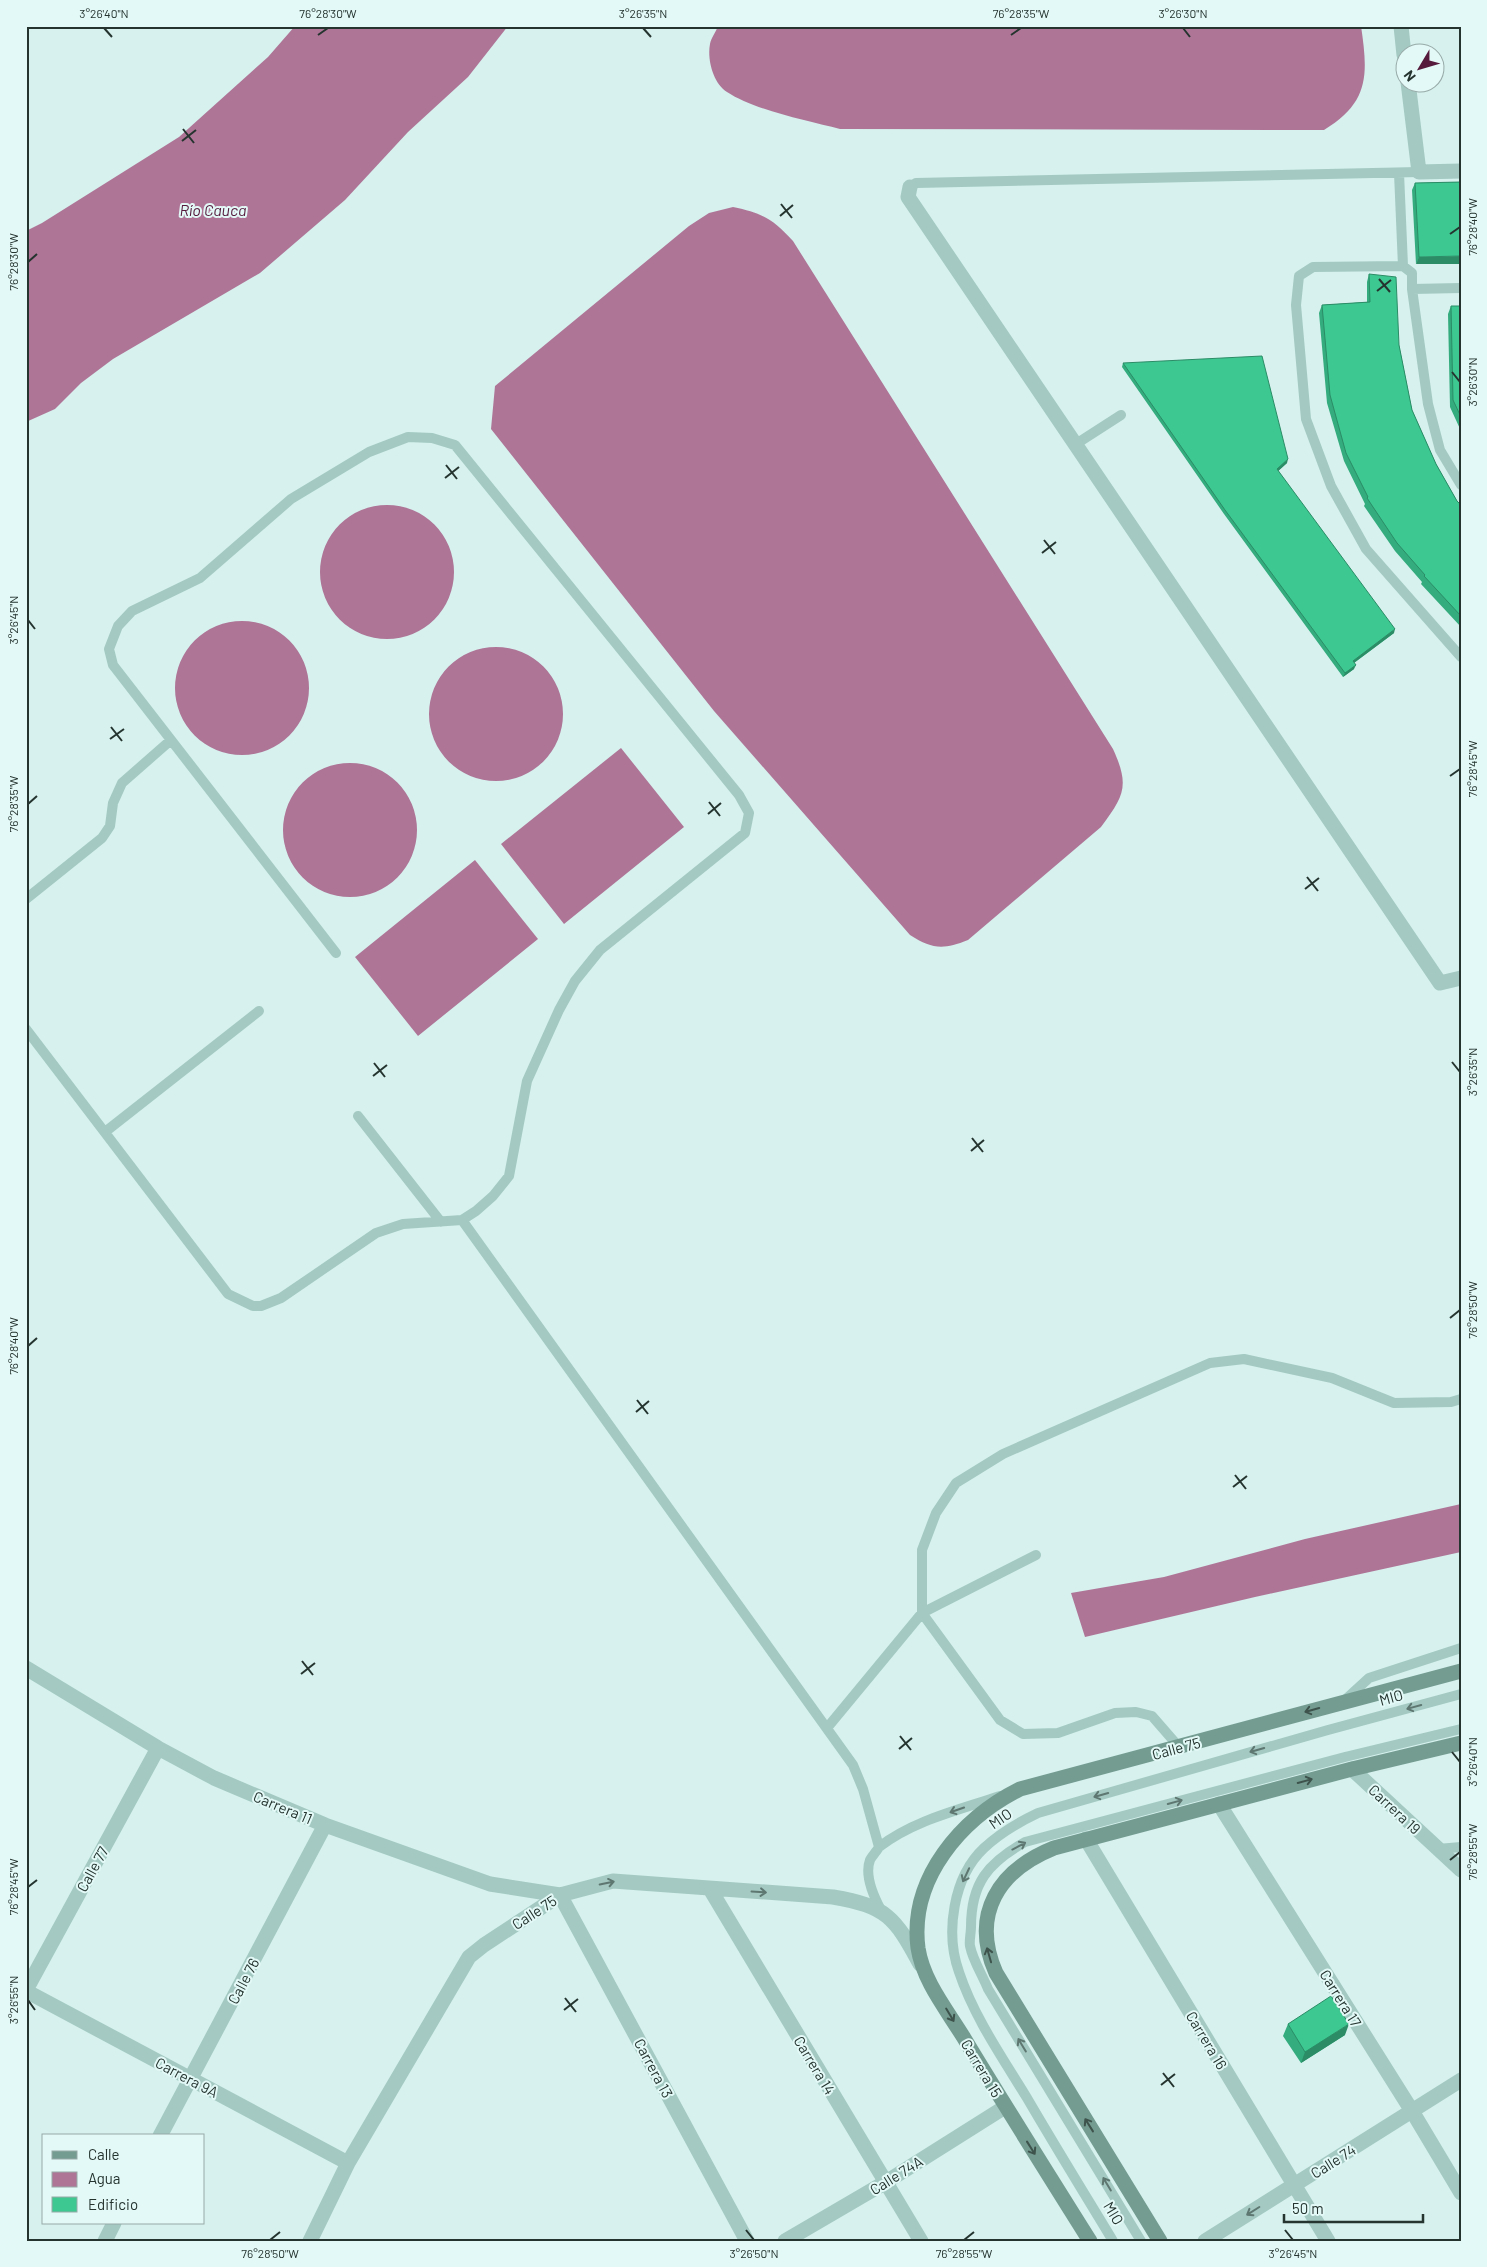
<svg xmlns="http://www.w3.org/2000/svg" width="1487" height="2267" font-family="Barlow,sans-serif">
<rect width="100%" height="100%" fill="#d6f1ee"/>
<!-- water -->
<path fill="#ae7597" d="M295 26H508L468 77 408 132 345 200 260 273 113 359 81 383 55 409 26 422V231L42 223 179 137 268 57Z
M718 26H1361C1368 74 1370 102 1324 130L840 129C808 121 754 110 727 92 713 83 707 59 710 44 711 38 716 32 718 26Z
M733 207C762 213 773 219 793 241L1113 749C1130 786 1124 796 1101 827L968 940C943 950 932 949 910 935L714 711 491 429 495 386 689 226 709 213Z
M320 572a67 67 0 1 1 134 0a67 67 0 1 1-134 0Z
M175 688a67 67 0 1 1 134 0a67 67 0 1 1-134 0Z
M429 714a67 67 0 1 1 134 0a67 67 0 1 1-134 0Z
M621 748 684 827 564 924 501 844Z
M283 830a67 67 0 1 1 134 0a67 67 0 1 1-134 0Z
M475 860 538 939 418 1036 355 957Z
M1461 1504V1552L1255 1597 1085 1637 1071 1593 1164 1577 1305 1539Z"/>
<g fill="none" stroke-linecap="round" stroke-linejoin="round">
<!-- lane -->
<path stroke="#a3c9c2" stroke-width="10" d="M1399 173 1403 266
M910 187 916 183 1419 172
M1412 289 1461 288
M1076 444 1121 415
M1461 485 1440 450 1428 404 1412 289V273L1403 266 1313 267 1299 276 1296 305 1306 419 1331 486 1366 549 1461 657
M26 899 102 838 110 826 113 803 122 783 171 740
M26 1029 228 1294 253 1306H261L281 1298 376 1233 403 1224 462 1220 476 1211 493 1196 509 1176 527 1081 559 1010 575 981 600 950 745 833 749 813 739 795 455 445 432 438 408 437 369 452 291 499 200 578 132 611 118 626 109 649 113 665 336 953
M358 1116 441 1222
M105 1132 259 1011
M462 1220 853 1765 863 1789 879 1847C877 1851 872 1856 870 1860 864 1876 874 1897 881 1910
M1345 1700 1369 1678 1461 1648
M827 1728 922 1613 1036 1555
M1179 1747 1152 1716 1136 1712 1115 1713 1058 1733 1023 1734 1000 1720 922 1613V1550L936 1513 956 1483 1003 1454 1210 1363 1244 1359 1332 1378 1394 1403 1451 1402 1461 1399
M879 1847C914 1820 959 1810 1000 1796
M1438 1849 1461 1847
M1113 2241C1084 2193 1055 2146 1027 2098 1002 2057 974 2017 959 1972 945 1933 953 1877 984 1848 1000 1833 1019 1822 1038 1813L1328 1730 1461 1694
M1141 2241 988 1989C983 1976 973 1961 970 1946 969 1941 971 1933 971 1927 971 1883 988 1863 1025 1842L1345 1757 1461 1729"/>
<!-- street -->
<path stroke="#a3c9c2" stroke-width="15" d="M1401 26 1404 55
M1408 82 1419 172 1461 171
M910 187 908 197 1440 983 1461 978
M26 1668 158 1748 214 1778 325 1825 490 1884 560 1895
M1352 1769 1461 1870
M1219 1804 1412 2111 1461 2193
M1086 1839 1328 2241
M710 1889 921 2241
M560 1895 747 2241
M26 1990 158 1748
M26 1991 348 2163
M160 2136 325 1825
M105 2241 114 2223
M310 2241 348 2163 469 1957 484 1945 560 1895 613 1881 833 1897C886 1906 895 1917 920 1964
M785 2241 886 2182 1005 2107
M1205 2241 1461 2080"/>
<!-- secondary -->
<path stroke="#749c91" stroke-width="15" d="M1090 2241C1048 2174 1005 2106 964 2038 947 2010 923 1981 918 1948 909 1878 962 1818 1020 1789L1461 1671
M1160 2241 996 1973C970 1914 999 1870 1054 1848L1352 1769 1461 1743"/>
</g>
<!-- wall -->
<path fill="#34ac7d" d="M1461 182 1416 264 1412 190 1415 183Z
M1369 274 1399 345 1412 410 1436 464 1457 501 1461 505V627L1421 584 1422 582 1395 551 1364 506 1365 504 1344 461 1327 403 1319 313 1322 305 1367 302V282Z
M1451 306H1461V431L1450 407 1448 314Z
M1123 363 1287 463 1278 471 1394 633 1354 663V669L1343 677 1224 514 1122 367Z
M1288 2024 1345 2035 1301 2063 1283 2036Z"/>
<!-- shaded-wall -->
<path fill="#2b8c66" d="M1461 256V264H1416L1419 257Z
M1288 459 1287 463 1276 473 1277 469Z
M1395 629 1394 633 1351 665 1353 661Z
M1356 665 1354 669 1343 677 1345 673Z
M1349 2024 1345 2035 1301 2063 1305 2052Z"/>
<!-- building -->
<path fill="#3dc891" stroke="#2b8c66" d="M1461 182V256L1419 257 1415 183Z
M1369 274 1396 277 1399 345 1412 410 1436 464 1457 501 1461 505V616L1424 576 1425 575 1397 543 1367 498 1368 497 1346 453 1330 395 1322 305 1370 302Z
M1451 306H1461V417L1453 400Z
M1262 356 1288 459 1277 469 1395 629 1353 661 1356 665 1345 673 1225 510 1123 363Z
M1331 1996 1349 2024 1305 2052 1288 2024Z"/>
<!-- one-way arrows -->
<defs><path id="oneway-shaft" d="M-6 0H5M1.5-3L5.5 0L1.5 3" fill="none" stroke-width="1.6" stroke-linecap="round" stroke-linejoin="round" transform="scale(1.25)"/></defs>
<g stroke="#5e7771">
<use href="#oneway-shaft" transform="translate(1414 1707) rotate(165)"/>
<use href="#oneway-shaft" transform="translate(1257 1750) rotate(164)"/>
<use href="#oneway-shaft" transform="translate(1101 1795) rotate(164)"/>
<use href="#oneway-shaft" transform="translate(1175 1802) rotate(-15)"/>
<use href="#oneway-shaft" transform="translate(957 1810) rotate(161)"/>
<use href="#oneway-shaft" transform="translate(1019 1846) rotate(-28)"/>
<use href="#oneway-shaft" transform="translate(966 1875) rotate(115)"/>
<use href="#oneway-shaft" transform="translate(607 1883) rotate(-12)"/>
<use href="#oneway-shaft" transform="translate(759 1892) rotate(4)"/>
<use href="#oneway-shaft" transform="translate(1022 2045) rotate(-121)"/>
<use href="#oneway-shaft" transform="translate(1107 2184) rotate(-121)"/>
<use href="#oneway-shaft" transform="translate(1253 2211) rotate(148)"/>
</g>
<g stroke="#3d534c">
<use href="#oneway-shaft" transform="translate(1312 1710) rotate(164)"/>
<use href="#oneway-shaft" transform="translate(1305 1781) rotate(-15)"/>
<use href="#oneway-shaft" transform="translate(989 1955) rotate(-106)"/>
<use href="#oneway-shaft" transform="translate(950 2015) rotate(59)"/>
<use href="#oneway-shaft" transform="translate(1089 2125) rotate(-122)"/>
<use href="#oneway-shaft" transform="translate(1031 2148) rotate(58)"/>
</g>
<!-- ticks -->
<path fill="none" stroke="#25342f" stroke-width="2" d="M104 28 112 37M643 28 651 37M1183 28 1190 37M318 35 328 28M1011 35 1021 28M183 129 194 143M182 141 196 130M781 204 792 218M780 216 793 205M1450 234 1460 227M28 262 37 254M1379 279 1390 292M1377 291 1391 280M1452 372 1460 382M446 465 457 479M445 478 459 467M1044 540 1055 554M1042 553 1056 542M28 620 35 629M111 727 122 741M110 739 124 729M1450 776 1460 769M709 802 720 816M28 804 37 796M708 814 721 803M1307 877 1318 891M1305 889 1319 878M1452 1062 1460 1072M374 1063 385 1077M373 1076 387 1065M972 1138 983 1152M971 1151 984 1140M1450 1318 1460 1310M28 1346 37 1338M637 1400 648 1414M636 1412 649 1401M1235 1475 1246 1489M1233 1487 1247 1476M302 1661 313 1675M301 1674 315 1663M900 1736 911 1750M899 1749 912 1738M1452 1752 1460 1762M1450 1860 1460 1852M28 1887 37 1880M565 1998 576 2012M28 2000 35 2010M564 2010 578 1999M1163 2073 1174 2087M1161 2085 1175 2074M746 2230 754 2240M1285 2230 1293 2240M270 2240 280 2232M964 2240 974 2232"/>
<g text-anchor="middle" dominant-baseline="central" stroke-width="4" stroke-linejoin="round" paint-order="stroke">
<!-- street labels -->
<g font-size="15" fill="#25342f" stroke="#e3f9f7">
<text transform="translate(1391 1697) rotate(-15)">MIO</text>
<text transform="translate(1176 1748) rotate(-15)">Calle 75</text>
<text transform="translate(283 1807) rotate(23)">Carrera 11</text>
<text transform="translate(1395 1809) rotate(43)">Carrera 19</text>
<text transform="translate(1000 1818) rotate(-34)">MIO</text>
<text transform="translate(92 1869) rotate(-61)">Calle 77</text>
<text transform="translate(534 1912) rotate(-33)">Calle 75</text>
<text transform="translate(243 1981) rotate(-62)">Calle 76</text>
<text transform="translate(1341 1998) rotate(58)">Carrera 17</text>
<text transform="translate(1207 2040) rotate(59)">Carrera 16</text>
<text transform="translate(815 2065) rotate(59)">Carrera 14</text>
<text transform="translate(654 2068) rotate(62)">Carrera 13</text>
<text transform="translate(982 2068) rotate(59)">Carrera 15</text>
<text transform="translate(187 2077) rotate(28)">Carrera 9A</text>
<text transform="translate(1333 2161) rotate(-32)">Calle 74</text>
<text transform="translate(896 2175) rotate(-32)">Calle 74A</text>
<text transform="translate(1114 2213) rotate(59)">MIO</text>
</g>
<!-- water labels -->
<g font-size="16" font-style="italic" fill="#551a3c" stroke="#e3f9f7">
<text x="213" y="209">Río Cauca</text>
</g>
</g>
<!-- border -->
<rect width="1487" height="2267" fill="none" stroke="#e3f9f7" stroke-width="55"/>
<!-- legend -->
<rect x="42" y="2134" width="162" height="90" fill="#e3f9f7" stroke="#97aaa7"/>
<rect x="52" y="2151" width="25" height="8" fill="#749c91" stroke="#97aaa7"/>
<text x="88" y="2160" font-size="15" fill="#25342f">Calle</text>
<rect x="52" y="2172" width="25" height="15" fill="#ae7597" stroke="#97aaa7"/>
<text x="88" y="2184" font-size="15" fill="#25342f">Agua</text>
<rect x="52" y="2197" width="25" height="15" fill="#3dc891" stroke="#97aaa7"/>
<text x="88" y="2210" font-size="15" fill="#25342f">Edificio</text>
<!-- north arrow -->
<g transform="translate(1420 68) rotate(232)"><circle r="24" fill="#e3f9f7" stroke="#97aaa7"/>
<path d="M0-4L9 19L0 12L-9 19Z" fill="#551a3c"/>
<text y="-8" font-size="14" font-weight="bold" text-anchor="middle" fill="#25342f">N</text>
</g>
<!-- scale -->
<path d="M1284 2214v8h139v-8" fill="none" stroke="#25342f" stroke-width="2.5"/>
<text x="1292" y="2214" font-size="15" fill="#25342f" stroke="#e3f9f7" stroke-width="4" paint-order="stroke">50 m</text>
<rect x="28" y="28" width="1432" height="2212" fill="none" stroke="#25342f" stroke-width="2"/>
<g font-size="12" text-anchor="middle" fill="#25342f">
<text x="104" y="18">3°26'40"N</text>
<text x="328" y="18">76°28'30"W</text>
<text x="643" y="18">3°26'35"N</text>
<text x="1021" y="18">76°28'35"W</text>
<text x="1183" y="18">3°26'30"N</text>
<text transform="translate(1473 227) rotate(-90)" y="4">76°28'40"W</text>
<text transform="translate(14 262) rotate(-90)" y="4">76°28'30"W</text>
<text transform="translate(1473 382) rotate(-90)" y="4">3°26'30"N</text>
<text transform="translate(14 620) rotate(-90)" y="4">3°26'45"N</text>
<text transform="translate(1473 769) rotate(-90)" y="4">76°28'45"W</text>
<text transform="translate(14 804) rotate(-90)" y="4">76°28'35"W</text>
<text transform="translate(1473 1072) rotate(-90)" y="4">3°26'35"N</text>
<text transform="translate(1473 1310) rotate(-90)" y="4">76°28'50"W</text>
<text transform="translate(14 1346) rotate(-90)" y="4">76°28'40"W</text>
<text transform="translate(1473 1762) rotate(-90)" y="4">3°26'40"N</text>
<text transform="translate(1473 1852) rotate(-90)" y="4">76°28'55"W</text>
<text transform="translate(14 1887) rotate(-90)" y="4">76°28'45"W</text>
<text transform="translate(14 2000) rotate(-90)" y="4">3°26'55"N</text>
<text x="270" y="2258">76°28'50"W</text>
<text x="754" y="2258">3°26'50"N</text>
<text x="964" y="2258">76°28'55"W</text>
<text x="1293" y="2258">3°26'45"N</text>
</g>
</svg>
